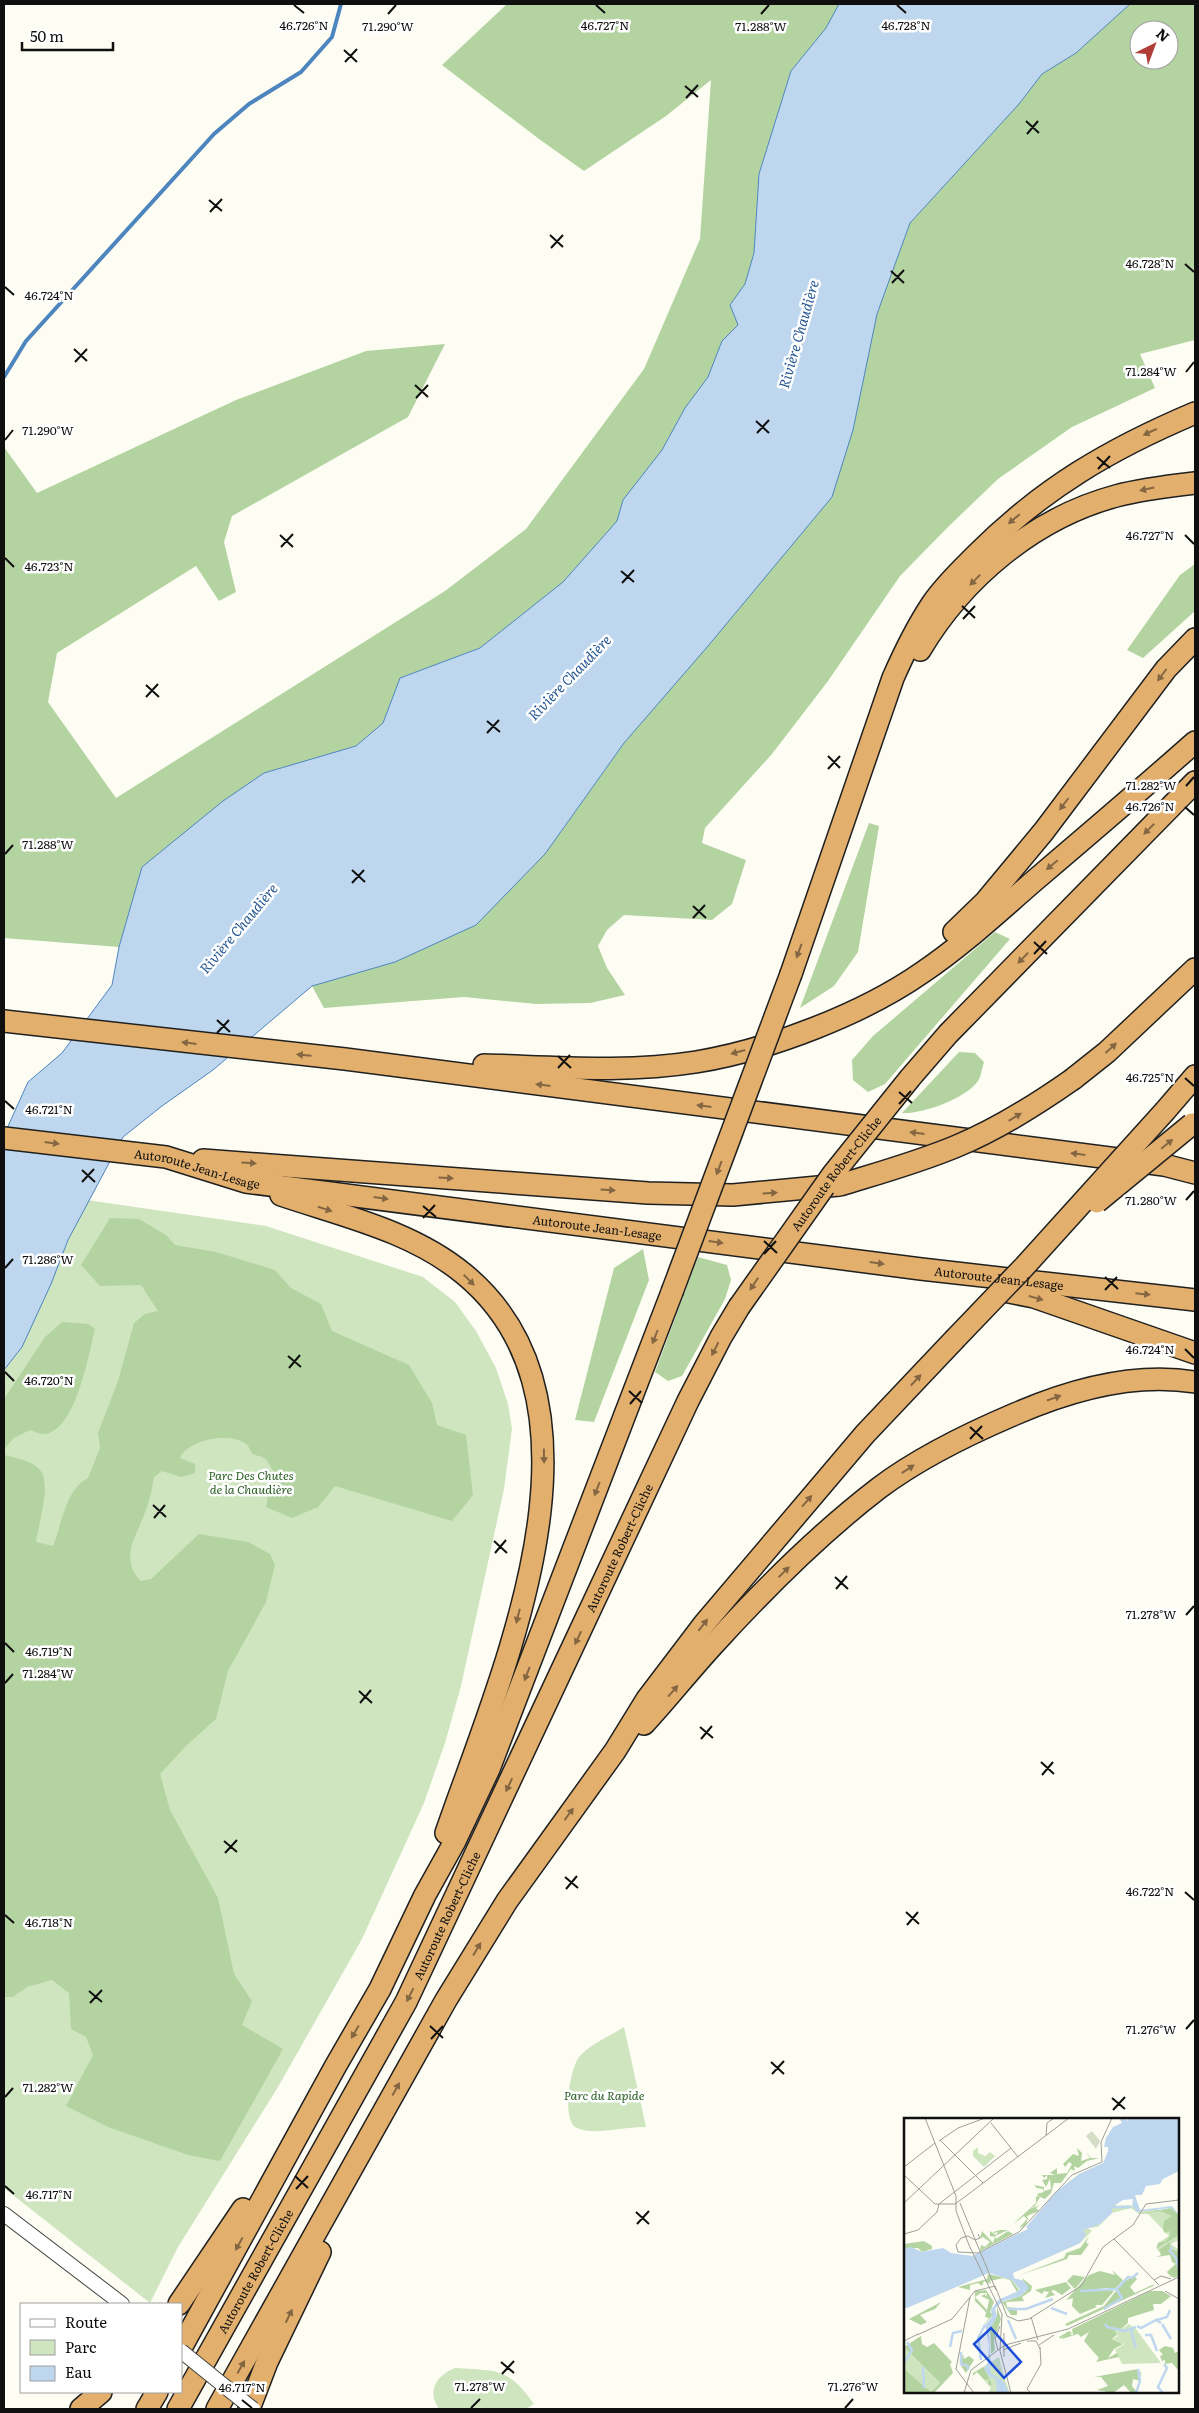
<svg xmlns="http://www.w3.org/2000/svg" width="1199" height="2413" font-family="Literata,serif">
<rect width="100%" height="100%" fill="#fefdf3"/>
<!-- green -->
<path fill="#cfe5c0" d="M4 1188 266 1226 423 1277 455 1302 476 1331 496 1368 508 1404 512 1429 504 1489 461 1686 445 1743 424 1803 362 1939 278 2087 178 2247 150 2303 4 2188Z
M624 2027 646 2127C626 2126 594 2136 577 2128 561 2121 570 2069 579 2057 589 2045 610 2036 624 2027Z
M455 2368C497 2371 508 2367 534 2404L526 2409H439C426 2391 437 2375 455 2368Z"/>
<!-- forest -->
<path fill="#b3d4a1" fill-rule="evenodd" d="M507 4H839L826 28 791 71 759 174 754 253 745 284 730 305 738 325 722 341 708 377 685 408 662 450 623 500 617 521 563 582 480 648 400 678 383 723 356 746 264 773 142 867 119 947 4 938V447L37 493 236 400 366 351 445 344 408 417 232 516 224 542 236 592 219 601 196 566 57 653 48 702 116 798 445 591 526 529 644 369 700 239 711 80 666 116 584 171 539 139 442 65Z
M1130 4H1195V340L1140 354 1155 388 1072 427 998 479 948 527 900 576 828 681 772 754 705 828 702 843 746 860 732 904 712 920 624 915 607 930 598 946 607 968 625 995 590 1003 536 1004 464 997 324 1008 312 986 395 962 545 854 624 743 853 430 877 314 910 223 1019 104 1042 74 1076 53ZM1139 30H1169V60H1139Z
M1195 564V611L1143 658 1127 650 1180 575Z
M869 823 879 826 858 952 834 986 800 1008Z
M995 932 1010 939 885 1084 868 1092 853 1080 852 1060 873 1036Z
M959 1052 975 1053 984 1062C982 1068 981 1077 978 1081 965 1099 923 1114 902 1113Z
M110 1218 139 1219 166 1235 175 1245 216 1252 275 1270 291 1288 321 1304 332 1331 409 1365 432 1403 437 1425 466 1435 473 1495 452 1521 335 1486 318 1507 292 1518 266 1507 273 1471C271 1467 268 1461 264 1458 261 1456 256 1456 253 1454 249 1450 249 1444 243 1442 226 1433 188 1440 180 1458L195 1464V1473L181 1477 162 1471 154 1477C152 1490 149 1503 144 1515 136 1537 119 1559 141 1581L151 1579 199 1534 248 1542 270 1554 275 1565 266 1602 228 1671 216 1719 187 1745 160 1774 170 1810 218 1898 234 1974 252 2001 242 2025 283 2049 220 2161 188 2155 108 2127 66 2106 93 2055 86 2037 71 2029 69 1993 52 1980 27 1987 13 1997H4V1455C16 1458 31 1460 40 1470 52 1484 38 1525 36 1542L53 1546C62 1524 65 1490 88 1478L100 1448 98 1433 118 1381 134 1323 145 1314 158 1311 141 1285 100 1286 81 1265Z
M643 1249 649 1280 594 1422 575 1420 614 1268Z
M698 1257 727 1265 731 1280 725 1299 682 1376 668 1381 655 1372Z
M62 1322 88 1324 95 1329C89 1353 75 1437 41 1434 37 1433 33 1431 30 1430L14 1438 4 1449V1399L45 1337Z"/>
<!-- water -->
<path fill="#bed7ef" stroke="#4d85be" d="M839 4H1130L1076 53 1042 74 1019 104 910 223 877 314 853 430 832 497 708 646 624 743 545 854 476 925 395 962 312 986 213 1070 162 1106 123 1137 68 1240 51 1284 22 1347 4 1370V1135L28 1082 62 1053 112 985 119 947 142 867 223 801 264 773 356 746 383 723 400 678 480 648 563 582 617 521 623 500 662 450 685 408 708 377 722 341 738 325 730 305 745 284 754 253 759 174 791 71 826 28Z"/>
<g fill="none" stroke-linecap="round" stroke-linejoin="round">
<!-- stream -->
<path stroke="#4d85be" stroke-width="4" d="M4 377 26 341 214 134 249 104 301 72 332 37 341 4"/>
<!-- minor casing -->
<g stroke="#424242" stroke-width="16">
<path id="minor" d="M4 2214 122 2304"/>
</g>
<!-- highway casing -->
<g stroke="#202020" stroke-width="24">
<g id="highway">
<path d="M920 650C963 578 1034 518 1116 496 1142 489 1169 486 1195 483"/>
<path d="M954 932 986 901 1044 831 1166 669 1195 639"/>
<path d="M791 974 893 678C904 653 916 628 932 604 944 586 961 570 977 554 1043 488 1110 449 1195 413"/>
<path d="M4 1021 345 1059 1164 1165 1195 1173"/>
<path d="M484 1065C555 1067 626 1073 696 1062 769 1050 863 1014 923 972 963 945 998 912 1034 881 1088 835 1142 789 1195 742"/>
<path d="M910 1078 948 1034 1195 782"/>
<path d="M1073 1079 1107 1052 1195 969"/>
<path d="M1165 1111 1195 1076"/>
<path id="s1" d="M4 1138 166 1157 246 1182 921 1269 1195 1300"/>
<path d="M203 1160 648 1193 733 1195 839 1185"/>
<path d="M281 1195C343 1216 412 1231 464 1274 624 1406 500 1676 446 1833"/>
<path d="M999 1290 1034 1297 1195 1353"/>
<path d="M644 1724C668 1698 690 1670 714 1644 765 1588 819 1534 879 1488 920 1457 968 1434 1015 1414 1070 1390 1134 1372 1195 1382"/>
<path d="M179 2304 243 2209"/>
<path d="M181 2348 335 2067 380 1989 425 1895 454 1843 489 1769 672 1292"/>
<path d="M81 2409 101 2392"/>
<path d="M147 2409 157 2392"/>
<path id="s2" d="M178 2409 406 2002 688 1401 721 1337 739 1307"/>
<path d="M217 2409 446 2000 507 1901 615 1751 647 1699 704 1624 865 1434 954 1340"/>
<path d="M249 2409 267 2362 320 2252"/>
</g>
</g>
<!-- minor -->
<use href="#minor" stroke="#fff" stroke-width="14"/>
<!-- highway -->
<use href="#highway" stroke="#e3af6c" stroke-width="21"/>
<!-- minor-bridge casing -->
<g stroke="#424242" stroke-width="16" stroke-linecap="butt">
<path id="minor-bridge" d="M181 2351 253 2409"/>
</g>
<!-- highway-bridge casing -->
<g stroke="#202020" stroke-width="24" stroke-linecap="butt">
<g id="highway-bridge">
<path d="M840 1185C879 1173 919 1162 957 1146 998 1129 1036 1105 1073 1079"/>
<path d="M1097 1202 1192 1124"/>
<path d="M672 1292 791 974"/>
<path id="s3" d="M739 1307 833 1174 910 1078"/>
<path d="M954 1340 1024 1267 1165 1111"/>
</g>
</g>
<!-- minor-bridge -->
<use href="#minor-bridge" stroke="#fff" stroke-width="14"/>
<!-- highway-bridge -->
<use href="#highway-bridge" stroke="#e3af6c" stroke-width="21"/>
</g>
<!-- one-way arrows -->
<defs><path id="oneway-solid" d="M-6-.8H1V-3.2L6.5 0L1 3.2V.8H-6Z" transform="scale(1.25)"/></defs>
<g fill="#846742">
<use href="#oneway-solid" transform="translate(1150 432) rotate(155)"/>
<use href="#oneway-solid" transform="translate(1147 489) rotate(168)"/>
<use href="#oneway-solid" transform="translate(1014 519) rotate(140)"/>
<use href="#oneway-solid" transform="translate(975 580) rotate(134)"/>
<use href="#oneway-solid" transform="translate(1162 675) rotate(127)"/>
<use href="#oneway-solid" transform="translate(1064 804) rotate(127)"/>
<use href="#oneway-solid" transform="translate(1149 829) rotate(135)"/>
<use href="#oneway-solid" transform="translate(1052 865) rotate(140)"/>
<use href="#oneway-solid" transform="translate(799 951) rotate(110)"/>
<use href="#oneway-solid" transform="translate(1023 958) rotate(134)"/>
<use href="#oneway-solid" transform="translate(189 1043) rotate(-173)"/>
<use href="#oneway-solid" transform="translate(1111 1048) rotate(-42)"/>
<use href="#oneway-solid" transform="translate(738 1052) rotate(165)"/>
<use href="#oneway-solid" transform="translate(304 1055) rotate(-175)"/>
<use href="#oneway-solid" transform="translate(543 1085) rotate(-173)"/>
<use href="#oneway-solid" transform="translate(704 1106) rotate(-173)"/>
<use href="#oneway-solid" transform="translate(1015 1117) rotate(-31)"/>
<use href="#oneway-solid" transform="translate(917 1133) rotate(-173)"/>
<use href="#oneway-solid" transform="translate(52 1143) rotate(7)"/>
<use href="#oneway-solid" transform="translate(1167 1144) rotate(-39)"/>
<use href="#oneway-solid" transform="translate(1078 1154) rotate(-173)"/>
<use href="#oneway-solid" transform="translate(249 1163) rotate(4)"/>
<use href="#oneway-solid" transform="translate(719 1168) rotate(111)"/>
<use href="#oneway-solid" transform="translate(446 1178) rotate(4)"/>
<use href="#oneway-solid" transform="translate(608 1190) rotate(4)"/>
<use href="#oneway-solid" transform="translate(770 1193) rotate(-4)"/>
<use href="#oneway-solid" transform="translate(381 1198) rotate(8)"/>
<use href="#oneway-solid" transform="translate(325 1209) rotate(18)"/>
<use href="#oneway-solid" transform="translate(716 1242) rotate(8)"/>
<use href="#oneway-solid" transform="translate(877 1263) rotate(8)"/>
<use href="#oneway-solid" transform="translate(469 1280) rotate(45)"/>
<use href="#oneway-solid" transform="translate(754 1284) rotate(124)"/>
<use href="#oneway-solid" transform="translate(1143 1294) rotate(6)"/>
<use href="#oneway-solid" transform="translate(1036 1298) rotate(16)"/>
<use href="#oneway-solid" transform="translate(655 1337) rotate(111)"/>
<use href="#oneway-solid" transform="translate(715 1349) rotate(117)"/>
<use href="#oneway-solid" transform="translate(916 1380) rotate(-47)"/>
<use href="#oneway-solid" transform="translate(1054 1398) rotate(-19)"/>
<use href="#oneway-solid" transform="translate(544 1456) rotate(89)"/>
<use href="#oneway-solid" transform="translate(908 1469) rotate(-33)"/>
<use href="#oneway-solid" transform="translate(597 1489) rotate(111)"/>
<use href="#oneway-solid" transform="translate(807 1501) rotate(-49)"/>
<use href="#oneway-solid" transform="translate(784 1572) rotate(-44)"/>
<use href="#oneway-solid" transform="translate(518 1616) rotate(104)"/>
<use href="#oneway-solid" transform="translate(703 1625) rotate(-52)"/>
<use href="#oneway-solid" transform="translate(578 1638) rotate(115)"/>
<use href="#oneway-solid" transform="translate(527 1674) rotate(111)"/>
<use href="#oneway-solid" transform="translate(673 1691) rotate(-49)"/>
<use href="#oneway-solid" transform="translate(509 1785) rotate(115)"/>
<use href="#oneway-solid" transform="translate(569 1814) rotate(-54)"/>
<use href="#oneway-solid" transform="translate(477 1949) rotate(-59)"/>
<use href="#oneway-solid" transform="translate(410 1995) rotate(117)"/>
<use href="#oneway-solid" transform="translate(355 2032) rotate(120)"/>
<use href="#oneway-solid" transform="translate(396 2089) rotate(-61)"/>
<use href="#oneway-solid" transform="translate(239 2244) rotate(119)"/>
<use href="#oneway-solid" transform="translate(289 2316) rotate(-64)"/>
<use href="#oneway-solid" transform="translate(241 2367) rotate(-61)"/>
</g>
<!-- ticks -->
<path fill="none" stroke="#0f0f0f" stroke-width="2" d="M294 5 304 13M596 5 605 13M897 5 906 13M388 14 396 5M761 14 769 5M344 50 357 62M345 62 357 49M685 86 698 97M686 98 698 85M1026 121 1039 133M1027 134 1038 121M209 200 222 211M210 212 222 199M550 235 563 247M551 248 563 235M1185 264 1194 272M891 271 904 283M892 283 904 270M5 287 14 295M74 349 87 361M75 362 87 349M1186 372 1194 362M415 385 428 397M416 398 428 385M756 421 769 433M757 433 769 420M5 440 13 430M1097 457 1110 468M1098 469 1110 456M280 535 293 547M1185 535 1194 544M281 547 293 534M5 558 14 567M621 571 634 582M622 583 634 570M962 606 975 618M963 619 975 606M146 685 159 697M146 697 158 684M487 721 500 732M487 733 499 720M828 756 840 768M828 769 840 756M1186 786 1194 777M1185 807 1194 815M5 854 13 845M352 870 365 882M352 883 364 870M693 906 706 918M693 918 705 905M1034 942 1047 954M1034 954 1046 941M217 1020 230 1032M217 1033 229 1020M558 1056 571 1068M558 1068 570 1055M1185 1078 1194 1086M899 1092 912 1103M5 1101 14 1109M899 1104 911 1091M82 1170 95 1182M82 1182 94 1169M1186 1200 1194 1191M423 1206 436 1217M423 1218 435 1205M764 1241 777 1253M764 1254 776 1241M5 1268 13 1259M1105 1277 1118 1289M1105 1290 1117 1277M1185 1349 1194 1358M288 1356 301 1367M289 1368 300 1355M5 1372 14 1381M629 1391 642 1403M630 1404 641 1391M970 1427 983 1439M970 1439 982 1426M153 1505 166 1517M154 1518 165 1505M494 1541 507 1553M495 1553 506 1540M835 1577 848 1589M836 1589 847 1576M1186 1615 1194 1606M5 1643 14 1652M5 1683 13 1674M359 1691 372 1703M360 1703 371 1690M700 1727 713 1738M701 1739 712 1726M1041 1762 1054 1774M1042 1775 1053 1762M224 1841 237 1852M225 1853 237 1840M565 1877 578 1888M566 1889 577 1876M1185 1892 1194 1900M906 1912 919 1924M5 1915 14 1923M907 1925 918 1912M89 1991 102 2002M90 2003 102 1990M430 2026 443 2038M1186 2029 1194 2020M431 2039 443 2026M771 2062 784 2074M772 2074 784 2061M5 2097 13 2088M1112 2098 1125 2109M1113 2110 1125 2097M295 2176 308 2188M5 2186 14 2194M296 2189 308 2176M636 2212 649 2224M637 2224 649 2211M501 2362 514 2373M502 2374 514 2361M242 2400 252 2408M471 2408 480 2399M845 2408 853 2399"/>
<g text-anchor="middle" dominant-baseline="central" stroke-width="5" stroke-linejoin="round" paint-order="stroke">
<!-- street labels -->
<g font-size="12" fill="#0f0f0f" stroke="#fff">
<text stroke="none"><textPath href="#s1" startOffset="196">Autoroute Jean-Lesage</textPath></text>
<text stroke="none"><textPath href="#s3" startOffset="165">Autoroute Robert-Cliche</textPath></text>
<text stroke="none"><textPath href="#s1" startOffset="601">Autoroute Jean-Lesage</textPath></text>
<text stroke="none"><textPath href="#s1" startOffset="1006">Autoroute Jean-Lesage</textPath></text>
<text stroke="none"><textPath href="#s2" startOffset="968">Autoroute Robert-Cliche</textPath></text>
<text stroke="none"><textPath href="#s2" startOffset="562">Autoroute Robert-Cliche</textPath></text>
<text stroke="none"><textPath href="#s2" startOffset="158">Autoroute Robert-Cliche</textPath></text>
</g>
<!-- park labels -->
<g font-size="12" font-style="italic" fill="#2d6027" stroke="#fff">
<text x="251" y="1475">Parc Des Chutes<tspan x="251" dy="14">de la Chaudière</tspan></text>
<text x="604" y="2095">Parc du Rapide</text>
</g>
<!-- water labels -->
<g font-size="14" font-style="italic" fill="#275893" stroke="#fff">
<text transform="translate(798 334) rotate(-74)">Rivière Chaudière</text>
<text transform="translate(569 677) rotate(-46)">Rivière Chaudière</text>
<text transform="translate(238 928) rotate(-50)">Rivière Chaudière</text>
</g>
</g>
<!-- overview -->
<g transform="translate(904 2118)">
<rect width="275" height="275" fill="#fefdf3"/>
<path d="M74 29V35L81 38 76 43 86 34 91 38 80 49 69 38V33ZM228 79 212 84V88L226 87 237 94 250 91 275 97V122L267 126 275 132V158L266 159 263 154 272 145 268 144 266 137H258L252 130 254 125 265 118 244 96H235L227 90 208 95 194 109 184 110 188 113 176 125 116 152 178 113 206 81ZM225 206 232 211 257 245 218 246 211 232 220 226 209 221 214 218 210 212H216ZM0 229 36 265 27 275 0 251ZM95 239 101 262 106 275H84L87 270 72 253Z" fill="#cfe5c0"/>
<path d="M173 30 178 35 177 43 186 40 181 33 187 40H195L183 43 174 50 170 48 171 53 167 51 157 65H150L147 75 141 81 136 79 131 88 126 91 136 87 132 90 135 93 123 98 124 101 121 108 115 110 123 101 120 98 108 107 132 85V78L135 79 133 76 140 74 139 71 133 70 130 67 140 69V73L147 71 146 61 142 69 138 62 143 61V57L140 60 138 57H151L146 55 153 50V56L163 55 168 46 165 44 161 49 159 46 169 36 175 38ZM267 90 275 97V117L253 130 254 125 262 123 266 117V113L261 115 259 112 260 103 268 98 256 93 239 95ZM96 112H104L91 118 92 121 104 113 109 116 76 133 77 127 81 129 86 124 79 119 76 121 78 113 89 125 91 119 86 118V113L92 117 94 114 90 115 89 114ZM185 118 182 125 185 126 177 137H165L163 141 113 158 160 140 162 135 176 130ZM20 123 28 128V131L18 134 14 130 0 131V126ZM266 124V130L275 135V158L270 160 263 154 272 146 268 144 266 137 252 139 257 137 255 132ZM208 152 219 162 212 170H196L210 173 198 187H191L193 189 176 196 168 188 169 180 162 182 185 157 196 153 211 157ZM84 156 107 161 115 172 113 174 106 162 99 160 86 163 87 166 80 163 78 168 74 165 66 167V172L54 169 83 161ZM169 157 181 159 171 171 163 163ZM230 158 233 161 226 169 231 175 250 166 249 168 163 208 161 206 200 188 219 164ZM118 160 128 168 127 173 118 179 120 183 102 184 103 189 113 190V197H107L98 184 117 178 123 172ZM162 164 167 170 158 177 150 172 147 173 151 177 141 180 145 174 140 173 138 176 131 172ZM82 172 90 184 86 194 89 197 78 209 85 200 81 199 82 194 71 183V173ZM77 175H83L82 179 81 176 77 178 85 182 83 192 71 179ZM246 173H258L267 178 257 186H249L250 192 224 200V205L217 211H210L213 217 208 221 219 226 210 231 204 240 213 235 215 239 192 244 195 240 180 223 185 214 177 219 174 216 158 221 159 218 157 221 155 219 165 213 168 215 166 217H169L168 211ZM37 184 31 191 16 197 23 204 17 207 5 201ZM93 189 97 201 90 222 91 232 87 236 86 211 93 198ZM17 218 18 226 23 229 30 225 48 244 46 246 49 255 30 275H0V251L27 274 36 265 0 229ZM261 228 269 230 271 235 275 233V253L268 245 261 246V242L258 243 256 238 259 237 255 232ZM59 235 60 241 65 238 70 242 62 255 57 248ZM80 249 88 267H84L85 261 81 262 73 254 69 258 68 272 69 255ZM234 251 237 255 236 263 229 261 228 268 234 275H227L220 267 209 275 193 272 204 268 197 259H190Z" fill="#b3d4a1" fill-rule="evenodd"/>
<path d="M188 13 196 23 192 31 182 18Z" fill="#d4dec6"/>
<path d="M215 0H223V5L224 0H275V53L259 61 256 66 242 68 238 77H231L236 92 268 88 275 97 267 90 233 94 228 88 229 81 219 82 208 89V95L196 106 179 112 182 117 176 125 109 155 110 160 120 163 125 170 117 178 99 183 91 191 93 198 85 214 87 255 100 264 105 275H93L92 262 87 258 88 262 80 251 84 244 85 227 81 207 88 199 87 192 94 182 116 172 108 162 85 155 3 190 0 189V131L7 129 18 134 39 130 47 135 68 138 124 111 122 109 153 73 175 56 199 45 204 33V29H200L202 20 209 9 218 5Z" fill="#bed7ef"/>
<path fill="none" stroke="#bed7ef" stroke-width="2.5" d="M208 89H227M268 129 266 133 272 140 275 151M176 173 213 171 224 159 228 160 234 155M147 190 163 196M103 191H122L149 181M200 191 218 180 213 172M104 202 112 221M253 202 263 199 266 192M201 206 203 209 221 213 232 209M258 206 267 221M233 208 237 210 252 202 257 205M227 212 232 230M241 217H247L253 233M46 229 49 215 58 213M57 234V246L64 248V252M77 242 74 220 81 207M0 245 8 232 3 224M19 249 20 270M232 275 236 263 234 251M259 275 254 269 263 250 260 246"/>
<path fill="none" stroke="#9e9e98" stroke-width="1" d="M21 0 52 78V93L65 127 98 196 96 233 107 275M87 5 114 39M142 18 143 5 150 0M36 22 79 65M35 23 54 10 81 0M0 49 31 25M0 57 31 86H51L66 75M66 75 165 0M0 85 90 0M56 85 92 172M0 116 14 112 33 94 35 86 107 30M74 116 76 120 71 122 64 118 57 120 52 127 54 134 74 135 115 114 168 57 198 44 197 24 208 0M210 121 255 167M250 162 257 158 267 161M261 173 275 181M66 179 52 251 70 275M127 199 134 222M100 215V239M13 217 48 201 71 173 91 168 103 198 114 203 125 201 177 168 199 129 229 107 242 86 275 82M0 223 14 216M123 223H132L136 231M135 227 150 217M94 232 91 221 96 208M99 232 117 225M60 275 67 252 101 227 164 211 275 159M127 275 123 271 137 246 136 229"/>
<path fill="#1d4ed8" fill-opacity="0.15" stroke="#1d4ed8" stroke-width="2.5" d="M87 210 117 244 100 260 70 226Z"/>
<rect width="275" height="275" fill="none" stroke="#0f0f0f" stroke-width="2.5"/>
</g>
<g font-size="12" text-anchor="middle" fill="#0f0f0f" stroke="#fff" stroke-width="5" stroke-linejoin="round" paint-order="stroke">
<text x="304" y="30">46.726°N</text>
<text x="906" y="30">46.728°N</text>
<text x="605" y="30">46.727°N</text>
<text x="388" y="31">71.290°W</text>
<text x="761" y="31">71.288°W</text>
<text x="1150" y="268">46.728°N</text>
<text x="49" y="300">46.724°N</text>
<text x="1151" y="376">71.284°W</text>
<text x="48" y="435">71.290°W</text>
<text x="1150" y="540">46.727°N</text>
<text x="49" y="571">46.723°N</text>
<text x="1151" y="790">71.282°W</text>
<text x="1150" y="811">46.726°N</text>
<text x="48" y="849">71.288°W</text>
<text x="1150" y="1082">46.725°N</text>
<text x="49" y="1114">46.721°N</text>
<text x="1151" y="1205">71.280°W</text>
<text x="48" y="1264">71.286°W</text>
<text x="1150" y="1354">46.724°N</text>
<text x="49" y="1385">46.720°N</text>
<text x="1151" y="1619">71.278°W</text>
<text x="49" y="1656">46.719°N</text>
<text x="48" y="1678">71.284°W</text>
<text x="1150" y="1896">46.722°N</text>
<text x="49" y="1927">46.718°N</text>
<text x="1151" y="2034">71.276°W</text>
<text x="48" y="2092">71.282°W</text>
<text x="49" y="2199">46.717°N</text>
<text x="480" y="2391">71.278°W</text>
<text x="853" y="2391">71.276°W</text>
<text x="242" y="2392">46.717°N</text>
</g>
<!-- border -->
<rect width="1199" height="2413" fill="none" stroke="#0f0f0f" stroke-width="10"/>
<!-- legend -->
<rect x="20" y="2303" width="162" height="90" fill="#ffffff" stroke="#9f9f9f"/>
<rect x="30" y="2319" width="25" height="8" fill="#ffffff" stroke="#9f9f9f"/>
<text x="65" y="2328" font-size="15" fill="#0f0f0f">Route</text>
<rect x="30" y="2340" width="25" height="15" fill="#cfe5c0" stroke="#9f9f9f"/>
<text x="65" y="2353" font-size="15" fill="#0f0f0f">Parc</text>
<rect x="30" y="2366" width="25" height="15" fill="#bed7ef" stroke="#9f9f9f"/>
<text x="65" y="2378" font-size="15" fill="#0f0f0f">Eau</text>
<!-- north arrow -->
<g transform="translate(1154 45) rotate(42)"><circle r="24" fill="#ffffff" stroke="#9f9f9f"/>
<path d="M0-4L9 19L0 12L-9 19Z" fill="#b03e37"/>
<text y="-8" font-size="14" font-weight="bold" text-anchor="middle" fill="#0f0f0f">N</text>
</g>
<!-- scale -->
<path d="M22 42v8h91v-8" fill="none" stroke="#0f0f0f" stroke-width="2.5"/>
<text x="30" y="42" font-size="15" fill="#0f0f0f" stroke="#ffffff" stroke-width="4" paint-order="stroke">50 m</text>
</svg>
